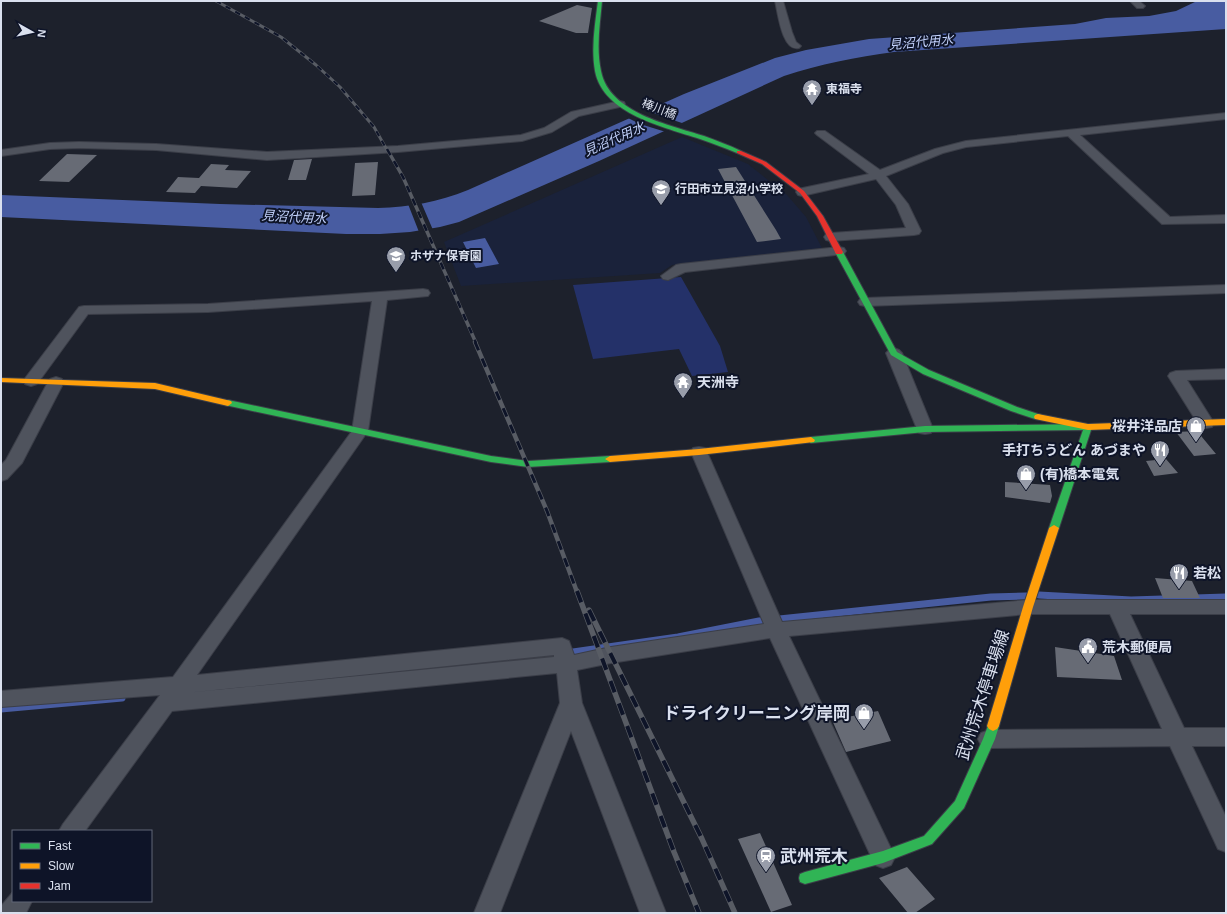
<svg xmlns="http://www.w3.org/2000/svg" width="1227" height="914" font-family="Helvetica,'Noto Sans JP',sans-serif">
<rect width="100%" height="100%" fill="#1d212c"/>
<!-- built -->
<path fill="#1a223a" d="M682 137 748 164 787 195 806 217 822 248 672 265 660 273 461 286 444 242Z"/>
<!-- green -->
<path fill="#243169" d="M681 277 720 346 728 372 692 376 679 349 593 359 573 285Z"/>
<!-- water -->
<path fill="#485ca1" d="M1197 1H1226V29L894 52C856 57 820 64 784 76L599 161 459 222 440 227 410 232 380 234H346L1 217V195L220 204 378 208C410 207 438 202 468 190L684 94 775 58 806 50 869 39 1075 24 1106 18 1149 16 1176 11Z
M485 238 499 264 476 268 463 242Z"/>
<!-- pier -->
<path fill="#1d212c" d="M645 109 661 116 685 124 666 132 640 124 626 117Z
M421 202 433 230 419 232 408 204Z"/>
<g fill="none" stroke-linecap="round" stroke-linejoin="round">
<!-- stream -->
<path stroke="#485ca1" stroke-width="7" d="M1039 595 1131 600 1226 597
M566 653 678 637 759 621 991 597 1026 596
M1 709 122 698"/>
</g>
<!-- building -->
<path fill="#676b75" d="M577 5 592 8 588 33H576L539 21Z
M67 154 97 155 69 182 39 181Z
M312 159 306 180H288L294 160Z
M378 162 375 195 352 196 355 163Z
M211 164 229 165 225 170 251 171 237 188 201 186 195 193 166 192 178 177 199 178Z
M736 167 776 230 781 239 757 242 718 169Z
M1197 431 1216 454 1194 456 1176 432Z
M1166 459 1178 473 1154 476 1146 461Z
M1005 482 1050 485 1052 496 1050 503 1005 497Z
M1155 578 1192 581 1200 598H1163Z
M1055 647 1114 656 1122 680 1057 677Z
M878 711 891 741 846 752 832 720Z
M760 833 792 905 771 912 738 839Z
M907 867 935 899 915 913H908L879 878Z"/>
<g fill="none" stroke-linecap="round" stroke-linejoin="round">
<!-- street casing -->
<g stroke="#3b3e48" stroke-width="2">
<path id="street" d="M775 1H783L792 32 796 42 801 46 799 48C782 52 778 13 775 1Z
M1130 1H1139L1145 6 1143 8H1137Z
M620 101 624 102 625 104 624 106 579 116 552 132 522 141 398 152 267 160 156 150 79 148 50 149 1 156V150L50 143 79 142 156 144 267 152 398 146 521 135 544 128 571 112Z
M1226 113V119L1080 135 1170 217 1226 215V223L1162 224 1068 136 966 147 943 153 886 176 908 204 921 231 919 234 914 235 831 241 826 240 824 237 826 234 831 233 906 228 896 205 876 179 802 196 798 195 796 192 798 189 869 174 817 135 815 133 817 131H825L880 170 935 149 966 141Z
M839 247 844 248 846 251 844 254 685 272 668 280 663 279 661 276 676 265 681 264Z
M1226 285V293L865 306 860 305 858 302 860 299 865 298Z
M423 289 428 290 430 293 428 296 387 300 368 431 197 675 562 638 569 641 574 655 611 647 764 624 691 452 693 448 699 447 705 448 707 452 782 622 1028 600H1226V614H1130L1184 728H1226V746H1192L1226 817V852L1218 849 1170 746 989 748 981 745 978 739 981 733 989 730 1162 729 1110 614H1028L789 636 895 857 891 865 883 868 875 865 770 638 611 663 577 670 582 703 666 913H640L571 731 500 913H474L560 703 557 673 172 711 85 831H59L63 824 160 695 1 707V691L173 677 352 431 372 301 208 312 88 314 37 384 31 386 25 384 23 381 79 307 84 306 208 304ZM554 655V657L185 693Z
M894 348 899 350 902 353 933 429 931 433 925 434 919 433 917 429 886 353 889 350Z
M1226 369V379L1187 380 1214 423 1212 427 1206 428 1200 427 1168 376 1170 373 1176 371Z
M56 377 62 379 64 382 22 463 7 479 1 481V465L6 460 48 382 50 379Z
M13 892V901H32L26 913H1L2 905Z"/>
</g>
<!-- fast casing -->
<g stroke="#3b3e48" stroke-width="2">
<path id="fast" d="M598 1H602C600 24 596 48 601 71 609 113 670 125 704 136 717 141 729 145 741 151V153H737C725 148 712 143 700 139 664 127 603 114 595 71 591 48 595 24 598 1Z
M836 250H839L843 252 897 352 929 370 1017 407 1041 415 1042 417 1041 419H1035L1011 411 923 374 891 355 835 252Z
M228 400 491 456 528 461 610 456 615 459 610 462 528 467 491 462 225 405 224 403Z
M1088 424 1092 427 1059 528 1054 531 1049 528 1083 430 925 432 811 443 807 440 811 437 925 426Z
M993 721 997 723 999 726 995 739 964 808 932 844 883 863 805 884 800 882 799 878 800 874 805 872 883 851 924 836 955 801 983 739 989 723Z"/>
</g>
<!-- slow casing -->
<g stroke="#3b3e48" stroke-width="2">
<path id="slow" d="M1 378 155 383 231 401 232 403 228 406 155 389 1 382Z
M1038 414 1088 424 1226 419V425L1088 430 1035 419 1034 417 1035 415Z
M811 437 815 440 814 442 699 455 610 462 605 459 610 456 699 449Z
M1054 525 1059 528 1033 607 999 726 997 729 993 731 989 729 987 726 1023 607 1049 528Z"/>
</g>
<!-- jam casing -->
<g stroke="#3b3e48" stroke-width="2">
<path id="jam" d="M737 151H741L766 162 804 191 823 216 843 252 842 254H836L817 216 800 193 762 164 737 153Z"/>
</g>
<!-- street -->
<use href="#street" fill="#4f535d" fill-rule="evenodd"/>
<!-- fast -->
<use href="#fast" fill="#30b455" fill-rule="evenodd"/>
<!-- slow -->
<use href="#slow" fill="#ff9f0a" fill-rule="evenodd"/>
<!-- jam -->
<use href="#jam" fill="#e5322d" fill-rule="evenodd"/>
<!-- rail-far3 casing -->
<g stroke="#585c64" stroke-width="3">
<path id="rail-far3" d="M216 1 281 37 316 65 340 87 374 127 387 150"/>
</g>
<!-- rail-far2 casing -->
<g stroke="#585c64" stroke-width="3.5">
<path id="rail-far2" d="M387 149 403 177 476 343"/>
</g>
<!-- rail-far1 casing -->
<g stroke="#585c64" stroke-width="4.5">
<path id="rail-far1" d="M475 342 547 511 577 592"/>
</g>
<!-- rail casing -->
<g stroke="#585c64" stroke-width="5.5">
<path id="rail" d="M577 591 674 852 699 913
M589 610 702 839 735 913"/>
</g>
<!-- rail-far3 -->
<use href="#rail-far3" stroke="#0e1428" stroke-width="2" stroke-dasharray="5.5" stroke-linecap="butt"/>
<!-- rail-far2 -->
<use href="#rail-far2" stroke="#0e1428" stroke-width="2.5" stroke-dasharray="7" stroke-linecap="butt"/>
<!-- rail-far1 -->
<use href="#rail-far1" stroke="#0e1428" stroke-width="3" stroke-dasharray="9" stroke-linecap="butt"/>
<!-- rail -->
<use href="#rail" stroke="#0e1428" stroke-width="4" stroke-dasharray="12" stroke-linecap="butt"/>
</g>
<!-- icons -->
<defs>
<g id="temple-pin" transform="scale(1)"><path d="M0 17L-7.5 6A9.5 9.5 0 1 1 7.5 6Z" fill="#989daa" stroke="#0e1428"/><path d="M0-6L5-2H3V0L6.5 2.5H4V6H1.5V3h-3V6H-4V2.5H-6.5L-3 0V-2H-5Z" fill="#fff"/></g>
<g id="school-pin" transform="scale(1)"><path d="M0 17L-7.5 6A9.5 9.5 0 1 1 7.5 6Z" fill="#989daa" stroke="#0e1428"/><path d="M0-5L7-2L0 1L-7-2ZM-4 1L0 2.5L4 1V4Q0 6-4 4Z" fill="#fff"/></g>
<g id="shop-pin" transform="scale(1)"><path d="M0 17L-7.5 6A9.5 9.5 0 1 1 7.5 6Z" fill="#989daa" stroke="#0e1428"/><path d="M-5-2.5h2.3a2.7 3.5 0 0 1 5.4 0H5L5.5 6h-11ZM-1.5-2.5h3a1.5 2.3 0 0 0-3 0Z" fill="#fff"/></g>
<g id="restaurant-pin" transform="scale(1)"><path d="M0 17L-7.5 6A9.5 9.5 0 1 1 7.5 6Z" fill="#989daa" stroke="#0e1428"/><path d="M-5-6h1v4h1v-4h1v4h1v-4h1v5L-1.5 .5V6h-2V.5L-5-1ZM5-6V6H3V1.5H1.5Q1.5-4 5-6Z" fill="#fff"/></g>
<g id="civic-pin" transform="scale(1)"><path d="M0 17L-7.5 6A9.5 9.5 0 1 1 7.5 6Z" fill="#989daa" stroke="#0e1428"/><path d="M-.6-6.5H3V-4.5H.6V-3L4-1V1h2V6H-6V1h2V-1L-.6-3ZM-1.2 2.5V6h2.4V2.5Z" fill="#fff"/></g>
<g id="station-pin" transform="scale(1)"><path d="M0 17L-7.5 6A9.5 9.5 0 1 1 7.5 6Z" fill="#989daa" stroke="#0e1428"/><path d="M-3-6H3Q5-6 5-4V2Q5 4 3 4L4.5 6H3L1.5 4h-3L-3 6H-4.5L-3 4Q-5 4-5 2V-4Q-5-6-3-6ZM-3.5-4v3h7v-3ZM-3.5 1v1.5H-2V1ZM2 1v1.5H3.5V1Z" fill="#fff"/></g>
</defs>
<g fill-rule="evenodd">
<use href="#temple-pin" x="812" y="89"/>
<use href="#school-pin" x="661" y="189"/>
<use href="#school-pin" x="396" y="256"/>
<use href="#temple-pin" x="683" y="382"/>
<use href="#shop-pin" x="1196" y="426"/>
<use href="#restaurant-pin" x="1160" y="450"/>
<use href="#shop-pin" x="1026" y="474"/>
<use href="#restaurant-pin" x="1179" y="573"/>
<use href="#civic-pin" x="1088" y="647"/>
<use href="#shop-pin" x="864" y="713"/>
<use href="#station-pin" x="766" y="856"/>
</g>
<g text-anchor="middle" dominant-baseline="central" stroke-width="4" stroke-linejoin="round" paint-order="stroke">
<!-- far-poi labels -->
<g font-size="12" font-weight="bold" fill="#dae0ee" stroke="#0e1428" text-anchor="start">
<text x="826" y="89">東福寺</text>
<text x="675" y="189">行田市立見沼小学校</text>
<text x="410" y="256">ホザナ保育園</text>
</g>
<!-- far-street labels -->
<g font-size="12" fill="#dae0ee" stroke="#0e1428">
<text transform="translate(659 109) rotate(21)">棒川橋</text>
</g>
<!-- far-water labels -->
<g font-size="13" font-style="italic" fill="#c1d0fa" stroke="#0e1428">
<text transform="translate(921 42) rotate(-5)">見沼代用水</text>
<text transform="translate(614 139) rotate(-24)">見沼代用水</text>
<text transform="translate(294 217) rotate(3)">見沼代用水</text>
</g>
<!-- poi labels -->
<g font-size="14" font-weight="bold" fill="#dae0ee" stroke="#0e1428" text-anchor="start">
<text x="697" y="382">天洲寺</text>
<text x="1182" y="426" text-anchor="end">桜井洋品店</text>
<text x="1146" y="450" text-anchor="end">手打ちうどん あづまや</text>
<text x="1040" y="474">(有)橋本電気</text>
<text x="1193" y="573">若松</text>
<text x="1102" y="647">荒木郵便局</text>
</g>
<!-- near-street labels -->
<g font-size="17" fill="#dae0ee" stroke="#0e1428">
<text transform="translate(983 695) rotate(-72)">武州荒木停車場線</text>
</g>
<!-- near-poi labels -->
<g font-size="17" font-weight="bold" fill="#dae0ee" stroke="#0e1428" text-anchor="end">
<text x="850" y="713">ドライクリーニング岸岡</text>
<text x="780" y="856" text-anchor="start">武州荒木</text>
</g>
</g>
<!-- border -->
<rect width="1227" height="914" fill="none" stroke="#dae0ee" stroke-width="4"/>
<!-- legend -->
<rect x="12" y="830" width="140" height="72" fill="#0e1428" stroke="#606677"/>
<rect x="20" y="843" width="20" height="6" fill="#30b455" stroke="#606677"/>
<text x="48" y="850" font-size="12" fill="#dae0ee">Fast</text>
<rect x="20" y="863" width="20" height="6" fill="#ff9f0a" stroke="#606677"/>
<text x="48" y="870" font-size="12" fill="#dae0ee">Slow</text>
<rect x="20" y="883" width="20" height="6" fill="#e5322d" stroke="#606677"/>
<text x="48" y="890" font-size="12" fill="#dae0ee">Jam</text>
<!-- north arrow -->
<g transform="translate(32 32) rotate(98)" stroke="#0e1428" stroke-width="3" paint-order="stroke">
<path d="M0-3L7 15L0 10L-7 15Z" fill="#dae0ee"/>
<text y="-6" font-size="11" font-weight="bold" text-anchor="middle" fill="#dae0ee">N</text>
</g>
</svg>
